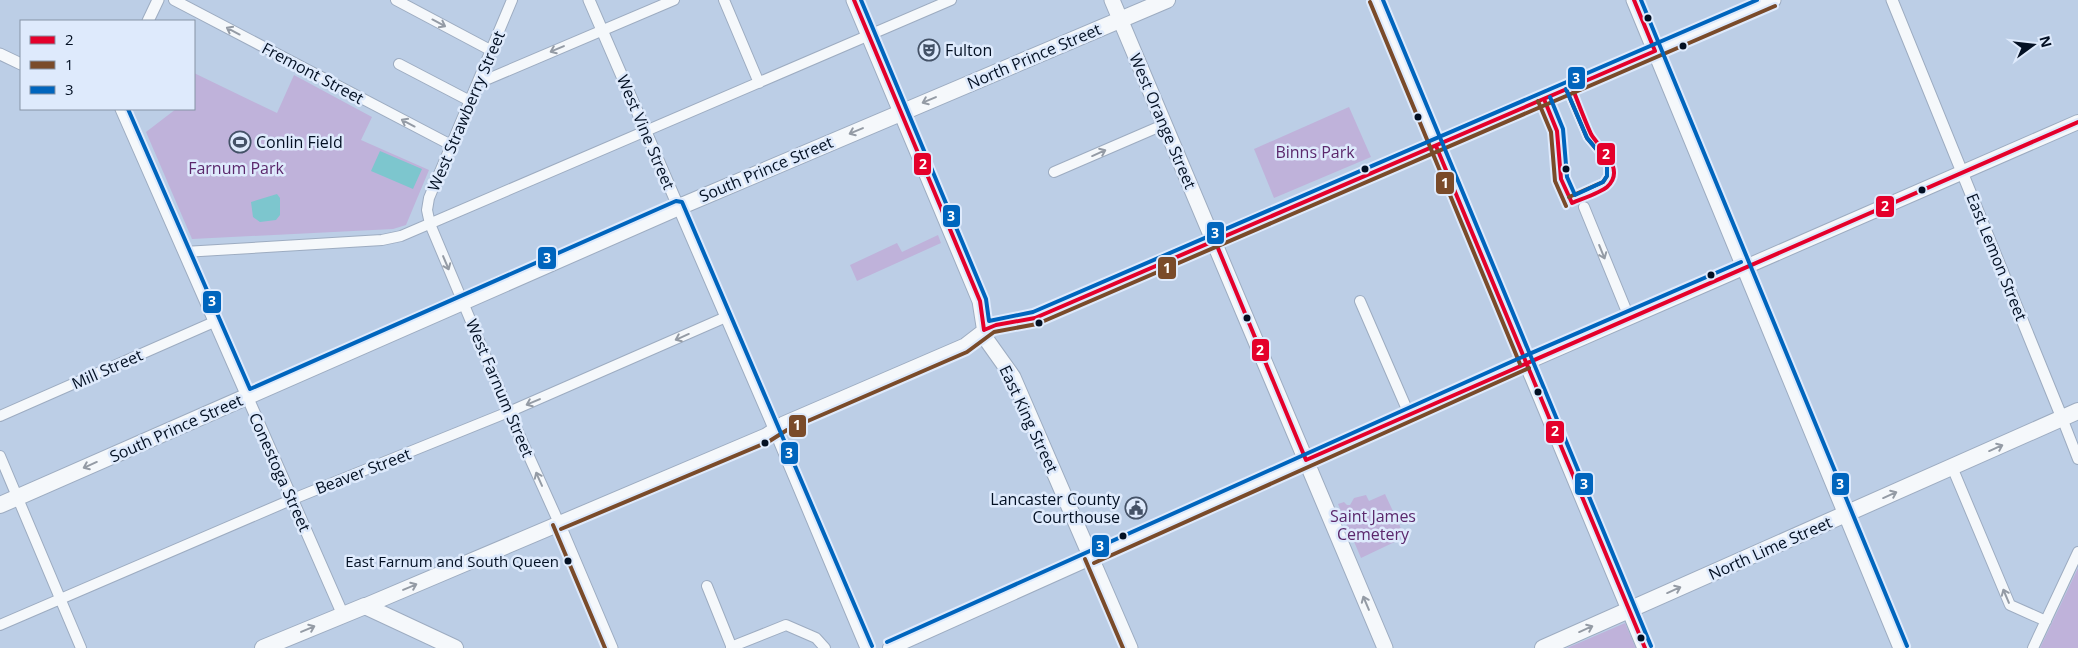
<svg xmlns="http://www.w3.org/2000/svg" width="2078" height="648" font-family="'Open Sans',sans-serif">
<rect width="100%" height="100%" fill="#bccee6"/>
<!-- green -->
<path fill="#bfb2da" d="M194 73 277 113 294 75 372 117 361 140 429 170 406 225 393 229 192 239 146 132 176 109H194Z
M1349 107 1371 157 1274 198 1254 149Z
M938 235 941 243 857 281 850 265 897 243 902 252Z
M1385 494 1405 537 1361 558 1338 504 1344 502 1347 505H1350L1354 498 1366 495 1369 501Z
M2078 568V648H2040Z
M1625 623 1636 648H1567Z"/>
<!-- water -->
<path fill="#7dc6ce" d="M380 151 422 169 413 189 371 171Z
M277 194 280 198V215L276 220 260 222 253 217 251 202Z"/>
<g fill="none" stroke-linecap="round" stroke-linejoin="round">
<!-- minor casing -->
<g stroke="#9dacc1" stroke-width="12">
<path id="minor" d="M174 0 451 145
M396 0 492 51
M512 0 429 198 427 210 430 224 509 412 559 523
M724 0 759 83
M399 64 470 101
M480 79H488L674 0
M1054 172 1163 125
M1584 207 1629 317
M184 252 382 240 401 236 951 0
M1360 301 1409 414
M0 416 214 322
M2062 418 2078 459
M0 456 81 648
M1952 467 2010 605 2046 621
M707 586 732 648
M0 625 293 499 511 411 726 317
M731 647 786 625 816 638 825 648
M2033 648 2078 552"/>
</g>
<!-- tertiary casing -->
<g stroke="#9dacc1" stroke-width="13">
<path id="tertiary" d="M589 0 770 419 866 648
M1892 0 2062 418
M148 21 158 0
M0 54 21 64
M121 109 343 615
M559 523 612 648"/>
</g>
<!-- secondary casing -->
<g stroke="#9dacc1" stroke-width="16">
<path id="secondary" d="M890 648 1516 367 2078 122"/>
</g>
<!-- primary casing -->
<g stroke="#9dacc1" stroke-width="17">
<path id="primary" d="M854 0 980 301 986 339 1013 377 1130 648
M1112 0 1385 648
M1376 0 1645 648
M1634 0 1901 648
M365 606 766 436 784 424 965 346 991 326 1035 318 1773 0"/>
</g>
<!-- trunk casing -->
<g stroke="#9dacc1" stroke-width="18">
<path id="trunk" d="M0 505 679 207 1167 0
M263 648 365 606 455 648
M1543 648 2078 411"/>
</g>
<!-- minor -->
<use href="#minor" stroke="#f5f8fb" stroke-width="10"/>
<!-- tertiary -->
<use href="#tertiary" stroke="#f5f8fb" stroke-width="11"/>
<!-- secondary -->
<use href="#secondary" stroke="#f5f8fb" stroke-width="14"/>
<!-- primary -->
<use href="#primary" stroke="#f5f8fb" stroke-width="15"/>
<!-- trunk -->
<use href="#trunk" stroke="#f5f8fb" stroke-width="16"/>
<!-- bus-1 casing -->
<g stroke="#deeafc" stroke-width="8">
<path id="bus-1" d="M854 0 980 301 984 330
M1634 0 1655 51
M1572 87C1578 102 1584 119 1591 134 1599 148 1627 169 1607 187 1600 193 1581 199 1572 203
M1544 99 1557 131 1561 179 1572 203
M1436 146 1645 648
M1215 241 1306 460
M984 330 996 325 1035 318 1655 51
M1306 460 2078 122"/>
</g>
<!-- bus-2 casing -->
<g stroke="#deeafc" stroke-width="8">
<path id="bus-2" d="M1370 2 1520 364
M1566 89 1587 138 1603 157 1607 167V176L1603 182 1569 197
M1538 101 1551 132 1555 181 1566 206
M553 525 605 648
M561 529 768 442 787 430 967 352 994 332 1037 324 1775 6
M1085 559 1123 648
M1094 563 1529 368"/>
</g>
<!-- bus-3 casing -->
<g stroke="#deeafc" stroke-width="8">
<path id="bus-3" d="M861 0 986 299 989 321 1033 312 1757 0
M1383 0 1651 646
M1641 0 1907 646
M1550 97 1563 129 1567 177 1575 195 1603 182 1607 176V167L1603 157 1587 138 1566 89
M128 109 250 389 676 201 682 202 872 646
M887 642 1513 361 1741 262"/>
</g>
<!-- bus-1 -->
<use href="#bus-1" stroke="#e4002b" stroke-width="4"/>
<!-- bus-2 -->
<use href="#bus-2" stroke="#7a4b2a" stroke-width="4"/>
<!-- bus-3 -->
<use href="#bus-3" stroke="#0065bd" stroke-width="4"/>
</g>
<!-- one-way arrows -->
<defs><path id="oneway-shaft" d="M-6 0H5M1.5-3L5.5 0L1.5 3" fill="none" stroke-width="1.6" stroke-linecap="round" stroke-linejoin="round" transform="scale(1.25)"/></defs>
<g stroke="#949ba5">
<use href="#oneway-shaft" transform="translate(439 23) rotate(28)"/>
<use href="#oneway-shaft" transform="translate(233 31) rotate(-152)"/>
<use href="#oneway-shaft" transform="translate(557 49) rotate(157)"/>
<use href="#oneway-shaft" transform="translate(929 100) rotate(157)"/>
<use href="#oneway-shaft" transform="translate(408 123) rotate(-152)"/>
<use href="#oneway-shaft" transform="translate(856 131) rotate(157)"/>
<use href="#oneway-shaft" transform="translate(1099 153) rotate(-24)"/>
<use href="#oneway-shaft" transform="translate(1602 252) rotate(68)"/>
<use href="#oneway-shaft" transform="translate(446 263) rotate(67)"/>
<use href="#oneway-shaft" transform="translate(682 337) rotate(156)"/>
<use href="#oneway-shaft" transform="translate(533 402) rotate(157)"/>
<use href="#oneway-shaft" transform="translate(1996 448) rotate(-24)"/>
<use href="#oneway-shaft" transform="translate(90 465) rotate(156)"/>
<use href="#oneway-shaft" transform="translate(539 479) rotate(-114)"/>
<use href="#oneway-shaft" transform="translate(1890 495) rotate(-24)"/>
<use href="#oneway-shaft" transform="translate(410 587) rotate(-23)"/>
<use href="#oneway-shaft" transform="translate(1674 590) rotate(-24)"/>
<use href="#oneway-shaft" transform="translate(2006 596) rotate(-113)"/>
<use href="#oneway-shaft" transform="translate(1366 603) rotate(-113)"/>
<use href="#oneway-shaft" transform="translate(308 629) rotate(-23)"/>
<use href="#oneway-shaft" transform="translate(1586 629) rotate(-24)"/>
</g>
<!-- icons -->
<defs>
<g id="theatre-ring" transform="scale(1.125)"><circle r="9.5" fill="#deeafc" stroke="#445267" stroke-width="1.5"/><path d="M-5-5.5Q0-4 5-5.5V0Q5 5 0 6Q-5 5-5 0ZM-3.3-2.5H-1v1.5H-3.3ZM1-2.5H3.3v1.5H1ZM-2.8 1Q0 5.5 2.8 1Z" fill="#445267"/></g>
<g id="stadium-ring" transform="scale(1.125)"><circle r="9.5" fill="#deeafc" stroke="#445267" stroke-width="1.5"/><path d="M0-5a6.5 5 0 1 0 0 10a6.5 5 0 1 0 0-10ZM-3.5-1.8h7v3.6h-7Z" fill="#445267"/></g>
<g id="civic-ring" transform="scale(1.125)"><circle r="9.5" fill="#deeafc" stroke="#445267" stroke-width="1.5"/><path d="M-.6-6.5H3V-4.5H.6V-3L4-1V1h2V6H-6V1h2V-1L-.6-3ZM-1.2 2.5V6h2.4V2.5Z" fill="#445267"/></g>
</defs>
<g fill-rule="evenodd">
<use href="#theatre-ring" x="929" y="50"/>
<use href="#stadium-ring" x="240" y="142"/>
<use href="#civic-ring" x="1136" y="508"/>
</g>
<!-- markers -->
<g fill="#031023" stroke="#deeafc" stroke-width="2">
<circle cx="1648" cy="18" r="4.5"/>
<circle cx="1683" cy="46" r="4.5"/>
<circle cx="1418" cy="117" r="4.5"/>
<circle cx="1365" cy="169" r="4.5"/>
<circle cx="1566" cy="169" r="4.5"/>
<circle cx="1922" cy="190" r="4.5"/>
<circle cx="1711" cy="275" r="4.5"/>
<circle cx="1247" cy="318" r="4.5"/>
<circle cx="1039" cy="323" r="4.5"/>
<circle cx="1538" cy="392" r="4.5"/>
<circle cx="765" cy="443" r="4.5"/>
<circle cx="1123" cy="536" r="4.5"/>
<circle cx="568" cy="561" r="4.5"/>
<circle cx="1641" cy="638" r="4.5"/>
</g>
<g text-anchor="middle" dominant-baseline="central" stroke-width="5" stroke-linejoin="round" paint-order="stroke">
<!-- bus labels -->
<g font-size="15" fill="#031023" stroke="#deeafc" text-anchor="end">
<text x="559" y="561">East Farnum and South Queen</text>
</g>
<!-- poi labels -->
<g font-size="16" fill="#031023" stroke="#deeafc" text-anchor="start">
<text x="945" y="50">Fulton</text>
<text x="256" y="142">Conlin Field</text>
<text x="1120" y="499" text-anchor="end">Lancaster County<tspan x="1120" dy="18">Courthouse</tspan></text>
</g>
<!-- street labels -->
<g font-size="16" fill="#031023" stroke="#deeafc">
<text transform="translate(1034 56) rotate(-23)">North Prince Street</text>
<text transform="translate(313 73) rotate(28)">Fremont Street</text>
<text transform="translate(466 111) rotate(-67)">West Strawberry Street</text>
<text transform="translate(1163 121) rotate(67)">West Orange Street</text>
<text transform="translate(646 132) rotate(67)">West Vine Street</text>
<text transform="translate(766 169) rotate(-23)">South Prince Street</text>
<text transform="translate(1997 257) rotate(68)">East Lemon Street</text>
<text transform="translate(107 369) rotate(-24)">Mill Street</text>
<text transform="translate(500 388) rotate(67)">West Farnum Street</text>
<text transform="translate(1029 419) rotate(65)">East King Street</text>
<text transform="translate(176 428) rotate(-24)">South Prince Street</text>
<text transform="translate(363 471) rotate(-21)">Beaver Street</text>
<text transform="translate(280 472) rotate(66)">Conestoga Street</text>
<text transform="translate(1770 548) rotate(-24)">North Lime Street</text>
</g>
<!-- park labels -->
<g font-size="16" fill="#5b286c" stroke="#deeafc">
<text x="1315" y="152">Binns Park</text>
<text x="236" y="168">Farnum Park</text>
<text x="1373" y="516">Saint James<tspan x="1373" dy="18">Cemetery</tspan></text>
</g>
</g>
<g stroke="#deeafc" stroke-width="2">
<rect x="1567" y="66" width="19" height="24" rx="5" fill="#0065bd"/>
<rect x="1596" y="142" width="20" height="24" rx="5" fill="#e4002b"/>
<rect x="913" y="152" width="19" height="24" rx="5" fill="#e4002b"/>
<rect x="1435" y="171" width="20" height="24" rx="5" fill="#7a4b2a"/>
<rect x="1875" y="195" width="20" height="23" rx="5" fill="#e4002b"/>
<rect x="942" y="204" width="19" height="24" rx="5" fill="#0065bd"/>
<rect x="1206" y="221" width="19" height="24" rx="5" fill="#0065bd"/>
<rect x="537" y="246" width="20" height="24" rx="5" fill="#0065bd"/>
<rect x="1157" y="256" width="20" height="24" rx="5" fill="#7a4b2a"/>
<rect x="202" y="290" width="20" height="24" rx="5" fill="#0065bd"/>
<rect x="1251" y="338" width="19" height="24" rx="5" fill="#e4002b"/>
<rect x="788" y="414" width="19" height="24" rx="5" fill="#7a4b2a"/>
<rect x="1545" y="420" width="20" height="24" rx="5" fill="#e4002b"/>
<rect x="780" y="441" width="19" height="24" rx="5" fill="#0065bd"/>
<rect x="1574" y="472" width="20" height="24" rx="5" fill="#0065bd"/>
<rect x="1831" y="472" width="19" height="24" rx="5" fill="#0065bd"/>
<rect x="1091" y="534" width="19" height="24" rx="5" fill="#0065bd"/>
</g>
<g font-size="14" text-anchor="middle" font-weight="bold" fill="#fff">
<text x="1576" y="83">3</text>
<text x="1606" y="159">2</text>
<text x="923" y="169">2</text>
<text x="1445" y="188">1</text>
<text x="1885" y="211">2</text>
<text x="951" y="221">3</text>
<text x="1215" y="238">3</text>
<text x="547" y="263">3</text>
<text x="1167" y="273">1</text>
<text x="212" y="306">3</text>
<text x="1260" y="355">2</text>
<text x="797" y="430">1</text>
<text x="1555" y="436">2</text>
<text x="789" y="458">3</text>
<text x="1584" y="489">3</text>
<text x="1840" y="489">3</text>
<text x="1100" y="551">3</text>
</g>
<!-- legend -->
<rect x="20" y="20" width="175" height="90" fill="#deeafc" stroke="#8693a5"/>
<rect x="30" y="36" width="25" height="8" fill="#e4002b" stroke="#8693a5"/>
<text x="65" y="45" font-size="15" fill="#031023">2</text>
<rect x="30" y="61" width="25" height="8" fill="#7a4b2a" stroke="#8693a5"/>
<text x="65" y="70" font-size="15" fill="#031023">1</text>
<rect x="30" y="86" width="25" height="8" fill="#0065bd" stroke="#8693a5"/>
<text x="65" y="95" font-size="15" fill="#031023">3</text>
<!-- north arrow -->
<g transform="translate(2033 45) rotate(75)" stroke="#deeafc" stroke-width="4" paint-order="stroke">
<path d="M0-4L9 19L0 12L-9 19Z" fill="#031023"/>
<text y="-8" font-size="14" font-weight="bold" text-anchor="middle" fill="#031023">N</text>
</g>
</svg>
